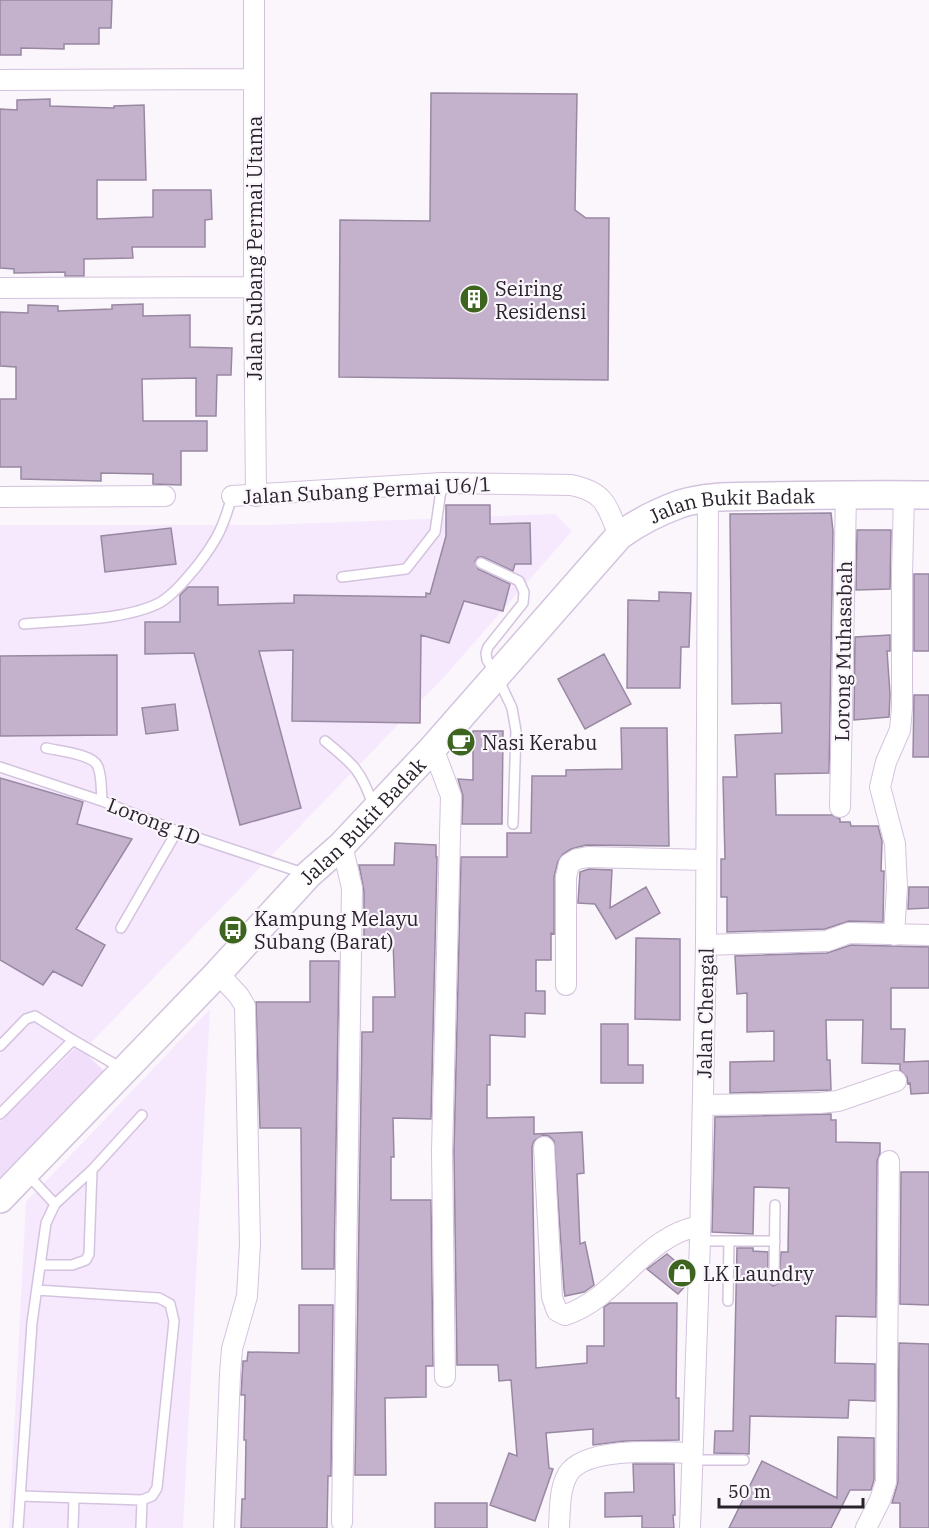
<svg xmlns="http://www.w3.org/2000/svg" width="929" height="1528" font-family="'IBM Plex Serif',serif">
<rect width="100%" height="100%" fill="#faf6fc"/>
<!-- built -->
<path fill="#f6e9fe" d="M555 514 572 531 444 677 0 1137V525H268Z
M210 1009 183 1528H9L26 1202Z"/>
<!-- green -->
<path fill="#f0defb" d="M78 1046 107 1074 0 1178V1122Z"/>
<!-- building -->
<path fill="#c4b2cd" stroke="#9888a2" stroke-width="1.5" d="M0 0H112L111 28H99V44H64V49L21 48V55H0Z
M431 93 577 94 575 210 586 218H609L608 380 339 377 340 220 430 221Z
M50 99V106L114 108V106L144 105 146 180H97V219L153 217V190H211L212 219 205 220V247H132L133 258 84 259V276H65V272L14 273V269L0 268V109L17 110V100Z
M143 304V316L190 315V347L232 348 231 375H217L216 416H196V378L142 379 143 421H207V451H181V485L153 484V474L101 473V481L21 479V467H0V399H16V367L0 366V312L28 313V305L58 306V311L112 309V305Z
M446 505H490V524L530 523 531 564H515L513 571 483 557H478L475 561 478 569 510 584 503 611 464 601 449 643 421 635 420 723 292 721 293 650 259 651 301 808 240 825 194 653 145 654V622H180V595L188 587H218V605L294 603V595L426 597V593L430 594 446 536Z
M831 513 833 531 829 773 775 774 776 815H832L840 819V822H850L851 826H878L882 841 881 871H884L883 922 849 921 825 929 727 932V897H721V859H725L723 777H737L735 735 782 733 781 703 732 704 730 514Z
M171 528 176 564 105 572 101 536Z
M857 530H891L890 589 856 590Z
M914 574H929V651H914Z
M659 592 691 593 689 647H681L680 688H627L628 600 659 601Z
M890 635V651H887L890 694 889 717 854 720 855 637Z
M604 654 631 704 585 729 558 679Z
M117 655V735L0 736V656Z
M914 695H929V757H913Z
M175 704 178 730 146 734 142 708Z
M621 728H667L669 846 586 845 571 849 563 854 558 861 554 877V934L551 933V960H536V991H545V1014L525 1013V1037L490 1035V1085H487V1118L534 1117V1134L582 1132 584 1173 577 1174 580 1244 585 1242 594 1285 584 1292 565 1296 564 1289 554 1141 549 1136 543 1135 534 1141 532 1147 536 1368 587 1363V1346H604V1307L610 1303H677L676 1398H679V1440L625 1441 593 1445V1429L546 1433 549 1468 553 1469 535 1521 490 1505 509 1453 517 1456 511 1380 499 1381 498 1365H457L454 1151 461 857H507V833H531L532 776H566V770L622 769Z
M473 731H503L502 824H462L463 796 458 779 473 780Z
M0 778 83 802 77 824 132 839 76 929 105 945 82 986 53 971 43 985 0 960Z
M395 843 436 845V857H437L431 1119 393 1118 394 1157H391V1200H431L433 1366H426V1397L385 1398 386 1475H355L362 1032H373V997H395L393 940 364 939V891L359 865H394Z
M589 869 612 870 610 908 646 887 660 913 616 939 595 904 578 903 580 872Z
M909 887H929V908L908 909Z
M636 938 680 939V1020L635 1019Z
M851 945 929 947V988H891V1029H905L904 1062 929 1061V1093L911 1094 910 1083 908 1084 907 1077 900 1070V1064L862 1063 863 1020H826L827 1060H830L831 1090 730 1093V1062L774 1061V1031L747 1032V993L737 994 735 956 827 953Z
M310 961H339L334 1269H302L301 1128H260L256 1002H310Z
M601 1024H628V1065H643V1083H601Z
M831 1114V1120H836V1142L880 1143V1153L877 1161 876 1317 836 1316 835 1363 875 1364V1401L849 1400 848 1418 750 1416 749 1454 714 1453 715 1431H733L737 1248H753V1251L768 1252V1282L773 1286 779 1283 781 1252H788L789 1188 754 1187 753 1234 712 1232 715 1117Z
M901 1172H929V1305L900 1304Z
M667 1254 687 1271V1284L678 1294 647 1269Z
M299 1305H333L331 1476H328L327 1528H241L242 1499H245L246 1440H244L245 1395H241L243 1361H247L248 1352 299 1353Z
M899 1343 929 1344V1528H900V1503H892L898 1482Z
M838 1437 874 1438V1480L871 1490H850L831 1528H729L762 1461 837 1498Z
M633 1464H674L675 1515H673L674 1528H642V1516L605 1517V1493L634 1492Z
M435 1503H487V1528H435Z"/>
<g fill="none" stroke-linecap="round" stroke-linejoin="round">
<!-- lane casing -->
<g stroke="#d4c3de" stroke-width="12">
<path id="lane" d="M481 563 519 581 524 592 523 603 488 647 486 653 487 660 496 674 512 708 516 731 513 824
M342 577 406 569 435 532 442 483
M24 624C63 620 126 621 161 602 175 593 186 579 197 566 217 540 223 528 232 496
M325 741C353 764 361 770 373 805
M46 748C59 751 94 754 98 767 102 777 101 790 102 801
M0 767 102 801 177 831 303 873
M121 928 177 831
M73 1040 123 1069
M0 1046 26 1019 35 1016 73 1040 0 1114
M28 1175 55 1204
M700 1241H775
M41 1265H72L86 1260 89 1254 92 1170
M774 1279 775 1205
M728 1301 729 1241
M692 1460H744
M20 1496 142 1500 152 1496 157 1488 174 1321 170 1304 159 1298 37 1290
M18 1528 32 1323 46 1223 55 1204 92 1170 142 1115
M73 1528 74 1498
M141 1528 142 1500"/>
</g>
<!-- street casing -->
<g stroke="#d4c3de" stroke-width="22">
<path id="street" d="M254 0V287L256 496
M0 80 254 79
M0 288 254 287
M232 496 442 483 571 485C606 492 607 506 619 536
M0 497 165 496
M433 748 451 796 442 1151 445 1377
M840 807 846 494
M894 935 897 887 895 844 880 787 886 762 900 730 902 708V575L904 495
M706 945 827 941 849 933 929 935
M218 973 239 996 245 1006 250 1244 247 1296 232 1349 230 1374 224 1528
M566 985V877L569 864 577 859 588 857 706 860
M703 1105 819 1103 838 1101 896 1081
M544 1147 552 1297 557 1311 565 1315C618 1298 644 1235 700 1226
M342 1522 352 888 342 845
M559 1528C560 1511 559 1489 568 1474 585 1446 664 1452 692 1453
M690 1528 700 1241 706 945 708 498
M866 1528 880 1500 886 1482 889 1161"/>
</g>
<!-- secondary casing -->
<g stroke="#d4c3de" stroke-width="30">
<g id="secondary">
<path id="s1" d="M0 1199 218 973 308 875 342 845 433 748 619 536C638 522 658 512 680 504 708 495 739 497 767 496 821 495 875 494 929 495"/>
</g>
</g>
<!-- lane -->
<use href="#lane" stroke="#fff" stroke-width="9"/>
<!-- street -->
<use href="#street" stroke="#fff" stroke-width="20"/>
<!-- secondary -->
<use href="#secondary" stroke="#fff" stroke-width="27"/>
</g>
<!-- icons -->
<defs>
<g id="building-disc" transform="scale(1.5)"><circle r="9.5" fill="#3e651f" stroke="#faf6fc"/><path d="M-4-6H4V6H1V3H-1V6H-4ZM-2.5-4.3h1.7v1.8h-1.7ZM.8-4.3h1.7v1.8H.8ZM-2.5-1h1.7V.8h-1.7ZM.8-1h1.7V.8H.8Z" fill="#fff"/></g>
<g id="cafe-disc" transform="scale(1.5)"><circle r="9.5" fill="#3e651f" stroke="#faf6fc"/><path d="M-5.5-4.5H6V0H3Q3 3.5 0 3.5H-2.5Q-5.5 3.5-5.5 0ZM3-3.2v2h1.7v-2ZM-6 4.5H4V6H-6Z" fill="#fff"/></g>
<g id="bus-disc" transform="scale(1.5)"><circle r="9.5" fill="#3e651f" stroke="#faf6fc"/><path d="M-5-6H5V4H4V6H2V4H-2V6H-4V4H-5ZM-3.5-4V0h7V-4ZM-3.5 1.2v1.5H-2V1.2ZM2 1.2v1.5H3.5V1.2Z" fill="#fff"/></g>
<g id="shop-disc" transform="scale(1.5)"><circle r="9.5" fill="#3e651f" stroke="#faf6fc"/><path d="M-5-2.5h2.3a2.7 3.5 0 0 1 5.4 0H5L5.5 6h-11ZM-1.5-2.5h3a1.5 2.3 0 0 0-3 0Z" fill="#fff"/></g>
</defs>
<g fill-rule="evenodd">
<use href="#building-disc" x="474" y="299"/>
<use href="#cafe-disc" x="461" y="742"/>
<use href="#bus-disc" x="233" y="930"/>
<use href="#shop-disc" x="682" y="1273"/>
</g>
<g text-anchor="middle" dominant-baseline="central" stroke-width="4.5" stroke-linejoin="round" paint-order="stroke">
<!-- street labels -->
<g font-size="20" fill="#29222d" stroke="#faf6fc">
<text transform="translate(254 248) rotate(-90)">Jalan Subang Permai Utama</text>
<text transform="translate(367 490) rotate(-3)">Jalan Subang Permai U6/1</text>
<text stroke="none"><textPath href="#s1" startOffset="1028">Jalan Bukit Badak</textPath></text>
<text transform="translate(843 651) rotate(-89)">Lorong Muhasabah</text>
<text transform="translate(154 821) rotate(21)">Lorong 1D</text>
<text stroke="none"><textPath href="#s1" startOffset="524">Jalan Bukit Badak</textPath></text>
<text transform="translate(705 1013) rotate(-89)">Jalan Chengal</text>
</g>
<!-- poi labels -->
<g font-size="20" fill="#29222d" stroke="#faf6fc" text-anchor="start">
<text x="495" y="288">Seiring<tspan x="495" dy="23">Residensi</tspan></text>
<text x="482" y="742">Nasi Kerabu</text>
<text x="254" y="918">Kampung Melayu<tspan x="254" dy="23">Subang (Barat)</tspan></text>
<text x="703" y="1273">LK Laundry</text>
</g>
</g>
<!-- scale -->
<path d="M719 1498v9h144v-9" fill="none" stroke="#29222d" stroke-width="3"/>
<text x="728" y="1498" font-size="18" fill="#29222d" stroke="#faf6fc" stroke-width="4.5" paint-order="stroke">50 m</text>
</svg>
